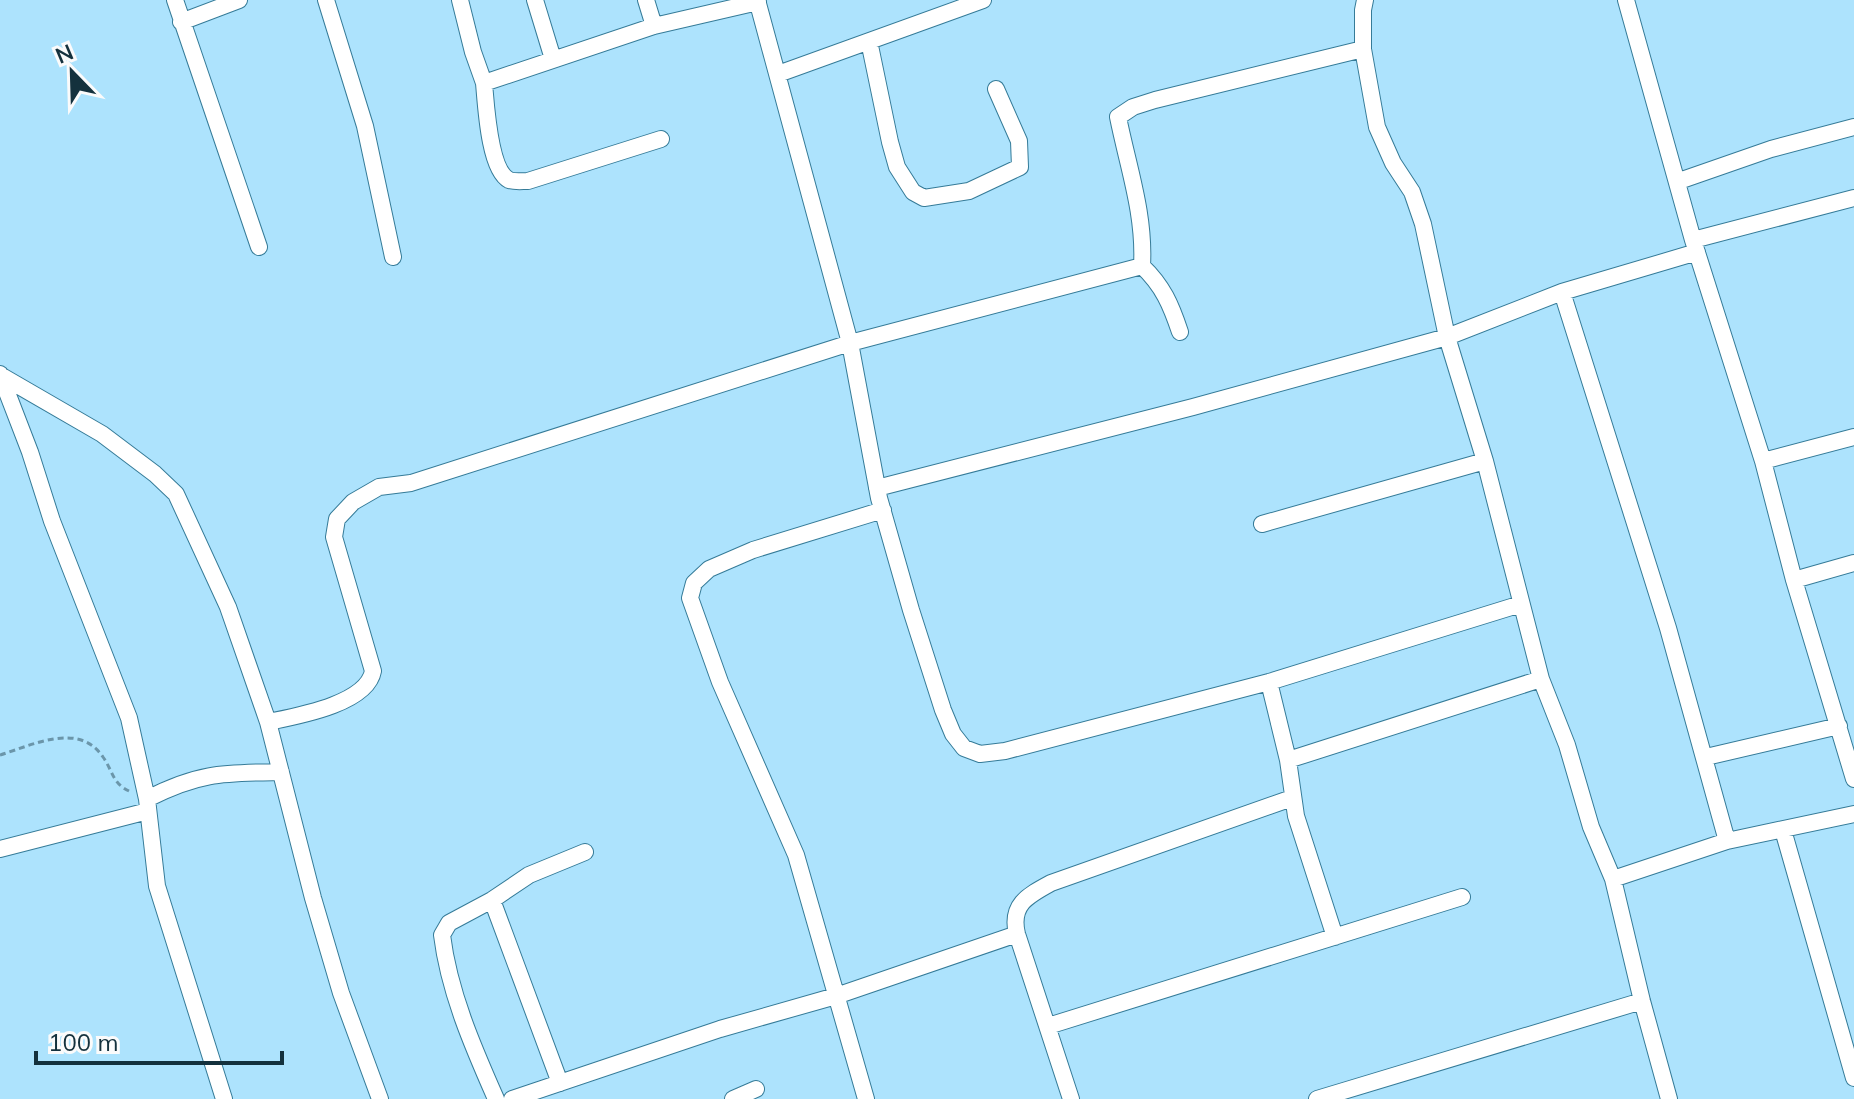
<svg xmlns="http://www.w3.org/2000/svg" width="1854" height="1099" font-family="Mulish,sans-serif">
<rect width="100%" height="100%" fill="#ade3fd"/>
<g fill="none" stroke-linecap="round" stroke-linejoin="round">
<!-- minor casing -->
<g stroke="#357b98" stroke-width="18">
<path id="minor" d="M175 0 259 247
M326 0 365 126 393 257
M460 0 473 52 484 83 654 26 758 2
M535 0 553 59
M646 0 654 26
M757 0 850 343 879 498 911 610 943 710 953 734 964 748 980 754 1005 751 1269 682 1521 604
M1365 0 1363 10V49L1377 127 1393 163 1412 192 1423 224 1447 337 1485 461 1541 679 1567 745 1591 827 1613 879 1642 1001 1669 1099
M1626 0 1693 240 1763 461 1794 580 1854 779
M181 22 239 0
M869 41 890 142 897 167 913 192 924 198 969 191 1020 167 1019 141 996 89
M778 74 983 0
M484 83C486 104 489 170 509 180 514 182 522 181 528 181L661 139
M1679 181 1771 149 1854 127
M1693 240 1854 198
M1142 266C1145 214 1128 167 1118 117L1133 107 1155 100 1363 49
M1562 292 1668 628 1727 841
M0 374 30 452 52 521 129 718 147 799 157 886 224 1099
M0 375 102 434 155 474 176 494 228 607 268 722C297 716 367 704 373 671L334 537 337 519 353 502 379 487 411 483 850 343 1142 266C1163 286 1171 305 1180 332
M1763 461 1854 437
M877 488 1193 407 1447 337 1562 292 1697 252
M1262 524 1485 461
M1794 580 1854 563
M1269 682 1288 760 1296 816 1335 937
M268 722 313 898 341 993 380 1099
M1706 757 1839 726
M1288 760 1541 679
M147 799C199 772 224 773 281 772
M1783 830 1854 1078
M0 849 148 811
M1613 879 1727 841 1854 814
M492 900 560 1083
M1048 1026 1462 897
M496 1099C473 1047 449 992 442 935L449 923 492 900 529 875 585 852
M512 1099 720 1029 836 996 1017 934
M733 1099 756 1089
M866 1099 796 855 720 682 690 598 694 583 709 569 753 550 883 510
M1071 1099 1017 934C1010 905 1027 896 1051 883L1292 798
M1317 1099 1642 1001"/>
</g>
<!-- path -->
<path stroke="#6b96aa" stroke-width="3" stroke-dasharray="6 4" stroke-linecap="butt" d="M0 755C33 745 79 721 103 757 113 771 112 783 129 791"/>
<!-- minor -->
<use href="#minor" stroke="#fff" stroke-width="16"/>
</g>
<!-- north arrow -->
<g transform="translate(72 72) rotate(337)" stroke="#fbfbfb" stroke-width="6" paint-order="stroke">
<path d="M0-6L14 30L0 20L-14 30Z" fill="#14313d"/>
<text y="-12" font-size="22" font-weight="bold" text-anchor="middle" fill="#14313d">N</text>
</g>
<!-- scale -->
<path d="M36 1051v12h246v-12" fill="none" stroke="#14313d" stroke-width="4"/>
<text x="48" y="1051" font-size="24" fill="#14313d" stroke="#fbfbfb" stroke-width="6" paint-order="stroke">100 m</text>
</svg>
